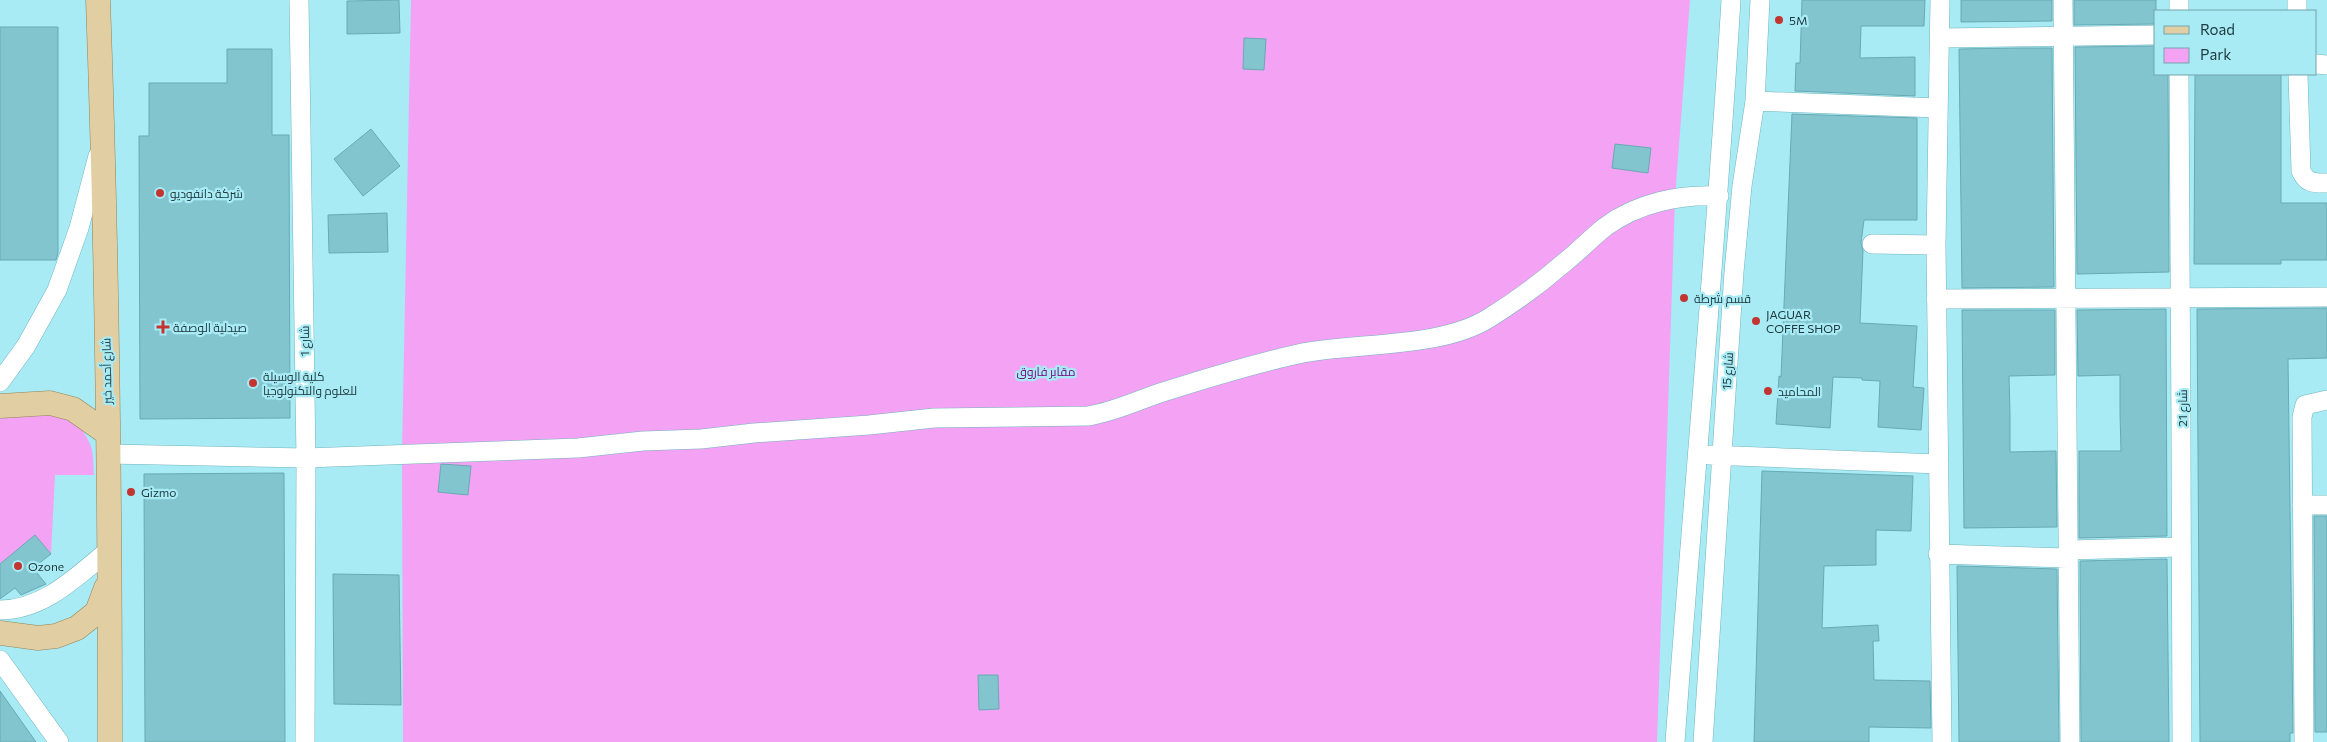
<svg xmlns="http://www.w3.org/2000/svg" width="2327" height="742" font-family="Commissioner,Cairo,sans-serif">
<rect width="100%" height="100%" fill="#a8ebf5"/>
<!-- green -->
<path fill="#f4a2f4" d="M411 0H1690L1675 198 1657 742H403L402 453Z
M13 410C47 411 74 407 90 444 94 452 93 465 94 475H55L51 554 35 536 0 564V419Z"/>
<!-- building -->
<path fill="#82c5ce" stroke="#68aab3" d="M399 0 400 33 347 34V1Z
M1802 0H1925L1924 26H1861L1860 58 1915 57V96L1795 91 1796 63H1800Z
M1961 0H2052V21L1961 22Z
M2074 0H2156V24L2074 25Z
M0 27H58V253L56 260H0Z
M1244 38 1266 39 1264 70 1243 69Z
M2156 46V74H2168L2169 272 2077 274 2075 47Z
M2019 48H2052L2054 287 1962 288 1959 49Z
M227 49H272V135H289L290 418 140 419 139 136H149V83H227Z
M2195 74H2281V203H2327V260H2281V264H2194Z
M1792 114 1917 118V220H1864L1861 243 1863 250 1860 323 1917 326 1913 387 1924 388 1921 430 1878 427 1880 381 1862 380V378L1833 377 1830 428 1776 424 1779 376 1781 377Z
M371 129 400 166 363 196 334 159Z
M1615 144 1651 148 1648 173 1612 168Z
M387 213 388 252 329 253 328 215Z
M2327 308V358L2288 359 2293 733H2290V742H2200L2197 309Z
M2166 309 2167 536 2079 538V451H2121L2120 413V375L2078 376 2077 310Z
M1962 310H2055V375L2009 376 2010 414V452L2056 451 2057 527 1964 528Z
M441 464 471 466 468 495 438 492Z
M1762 471 1913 476 1911 531 1876 530V565L1824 566 1822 628 1878 625 1879 641H1873L1874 680 1930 681 1931 728 1869 727V742H1754Z
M284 473 285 742H145L144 474Z
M2314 516H2327V732H2315Z
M35 535 51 554 33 568 46 584 21 595 15 588 0 599V564Z
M2167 559 2169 742H2081L2080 561Z
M1957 566 2057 569 2059 742H1959Z
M333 574 399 575 401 705 334 704Z
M978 675H998L999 709 979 710Z
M0 691 36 742H0Z"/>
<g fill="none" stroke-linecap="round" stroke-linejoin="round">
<!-- minor casing -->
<g stroke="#71b4bd" stroke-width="20">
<path id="minor" d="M299 0 306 458 305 742
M1940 0 1936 245 1942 742
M2063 0 2070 742
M2297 0V11
M2179 11V0
M1940 38 2156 35
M2316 64 2327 65
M2179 74C2182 297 2180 519 2182 742
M2298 74 2301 171C2307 184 2314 183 2327 183
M1755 101 1938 108
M1872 244 1936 245
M1936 299 2327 297
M0 382 26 346 57 290 79 228 98 156
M108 454 306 458 578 448 643 441 701 439 754 433 869 425 934 418 1088 416C1114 412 1138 400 1163 392 1207 378 1253 364 1298 354 1354 342 1440 349 1489 318 1515 302 1542 282 1565 262 1579 251 1591 238 1605 227 1637 203 1680 194 1719 196
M1710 455 1939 464
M2302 505H2327
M2068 550 2180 547
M1938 554 2068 558
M0 610C44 610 77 576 109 550
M0 660 59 742
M1675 742C1693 495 1716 248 1731 0
M1703 742 1734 272 1742 186 1755 101 1760 0
M2304 742 2302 417 2305 405 2327 400"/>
</g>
<!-- major casing -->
<g stroke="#908658" stroke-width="25">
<path id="major" d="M98 0C107 247 110 495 110 742
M0 406 50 403 73 409 107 433
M0 633 38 638 56 636 77 628 97 612 106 588"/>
</g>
<!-- minor -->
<use href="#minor" stroke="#fff" stroke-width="19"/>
<!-- major -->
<use href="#major" stroke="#e1cea3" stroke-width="24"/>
</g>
<!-- markers -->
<g fill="#c33530" stroke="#a8ebf5" stroke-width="2">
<circle cx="1779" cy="20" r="5"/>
<circle cx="160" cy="193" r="5"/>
<circle cx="1684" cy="298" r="5"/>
<circle cx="1756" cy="321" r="5"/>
<path d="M160.5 319.5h5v5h5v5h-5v5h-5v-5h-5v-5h5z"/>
<circle cx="253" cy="383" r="5"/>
<circle cx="1768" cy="391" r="5"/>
<circle cx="131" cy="492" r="5"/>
<circle cx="18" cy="566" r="5"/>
</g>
<g text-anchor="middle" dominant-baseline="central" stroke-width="4.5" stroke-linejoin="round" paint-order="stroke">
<!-- poi labels -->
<g font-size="12" fill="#203c40" stroke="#a8ebf5" text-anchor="start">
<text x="1789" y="20">5M</text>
<text x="170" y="193">شركة دانفوديو</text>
<text x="1694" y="298">قسم شرطة</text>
<text x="1766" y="314">JAGUAR<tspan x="1766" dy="14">COFFE SHOP</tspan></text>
<text x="173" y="327">صيدلية الوصفة</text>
<text x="263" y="376">كلية الوسيلة<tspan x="263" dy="14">للعلوم والتكنولوجيا</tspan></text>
<text x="1778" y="391">المحاميد</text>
<text x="141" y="492">Gizmo</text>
<text x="28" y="566">Ozone</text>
</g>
<!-- street labels -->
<g font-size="12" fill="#203c40" stroke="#a8ebf5">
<text transform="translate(304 341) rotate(-91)">شارع 1</text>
<text transform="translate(106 371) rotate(-91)">شارع أحمد خير</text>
<text transform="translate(1727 371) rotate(-86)">شارع 15</text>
<text transform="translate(2182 408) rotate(-90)">شارع 21</text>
</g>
<!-- park labels -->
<g font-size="12" fill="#7d0a80" stroke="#a8ebf5">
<text x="1046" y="371">مقابر فاروق</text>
</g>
</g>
<!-- legend -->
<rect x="2154" y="10" width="162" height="65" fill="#a8ebf5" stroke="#72a5ad"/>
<rect x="2164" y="26" width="25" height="8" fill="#e1cea3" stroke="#72a5ad"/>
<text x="2200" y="35" font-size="15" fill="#203c40">Road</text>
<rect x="2164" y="48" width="25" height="15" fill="#f4a2f4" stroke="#72a5ad"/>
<text x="2200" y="60" font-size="15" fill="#203c40">Park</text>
</svg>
